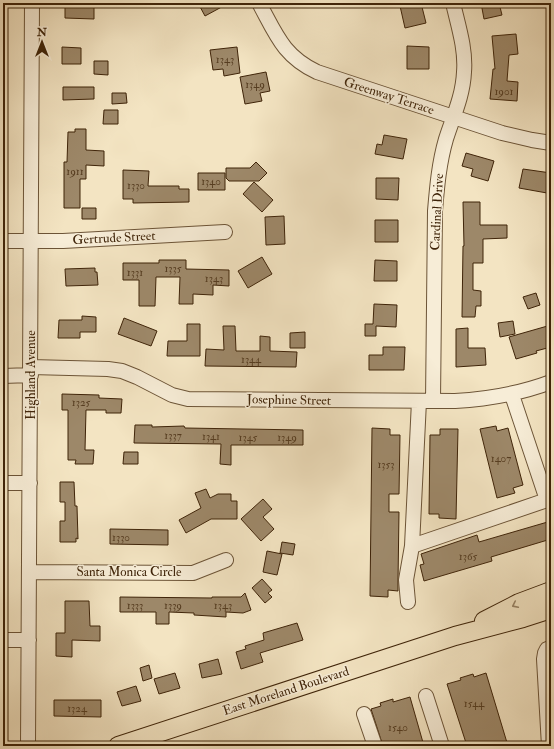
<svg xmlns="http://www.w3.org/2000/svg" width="554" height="749" font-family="'IM FELL Double Pica',serif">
<rect width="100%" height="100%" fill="#f3e4c2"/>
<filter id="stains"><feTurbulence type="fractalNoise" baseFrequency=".005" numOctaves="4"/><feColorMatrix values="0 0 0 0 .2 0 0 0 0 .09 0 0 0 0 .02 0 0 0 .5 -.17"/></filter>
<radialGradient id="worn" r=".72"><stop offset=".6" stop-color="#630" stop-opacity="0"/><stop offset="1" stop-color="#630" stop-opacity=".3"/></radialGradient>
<!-- building -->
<path fill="#9d8869" stroke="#3f2409" d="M65 3H94V19L65 18Z
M198 3H229L205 16Z
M413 3H421L426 23 405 28 400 6Z
M481 3H499L502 15 484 19Z
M516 34 518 54 509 55 507 81 518 82 517 101 490 99 493 69H495L492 36Z
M407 46 429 47V69H407Z
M62 47 81 48V64H62Z
M237 47 240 73 224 76 223 69 213 70 210 50Z
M94 61H108V75L94 74Z
M266 72 270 91 260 93 262 101 245 104 240 77Z
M63 87H94V99L63 100Z
M112 93H126L127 103 112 104Z
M104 110H118V124H103Z
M75 129H86V150L104 151V166L86 165V179H80V208H64V162H67L68 132H75Z
M384 135 407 139 403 159 375 154 377 144 382 145Z
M466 153 494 161 488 181 471 176 473 169 462 166Z
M256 162 267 173 259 181H229L226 178V168H250Z
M523 169 551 173 547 193 519 188Z
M123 170 149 171 148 186H179V189H189V202L133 203V199H123Z
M198 173H225V190H198Z
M376 178H399L398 200 376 199Z
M254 182 273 200 262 212 243 194Z
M463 202H480V225H507V238L483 239V263H473V290L481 291V306H476L475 317H462L463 246H464Z
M82 208H96V219H82Z
M284 216 285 244 266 245 265 217Z
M375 220H398V242H375Z
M262 257 272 274 248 288 238 271Z
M159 260H186V269L229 270V286L213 285V295L193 294V304H179L180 277H156L155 306H139V280H123V263H159Z
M375 260 397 261V281H374Z
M95 268V272H97L98 285 66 286 65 269Z
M536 293 540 305 528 309 523 297Z
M374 304 397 305 396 327 376 326V336H365V324H373Z
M82 316 96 317V332H80V338H58L59 320H82Z
M124 318 157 331 151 346 118 334Z
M513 321 515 334 500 337 498 323Z
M187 324H200V356H167L168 341H187Z
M551 325V347L536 351 537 353 516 359 509 337Z
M223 326H235L236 351H260V336L270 337V351L297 352 296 367 205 366 206 349 224 350Z
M468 328V348H485L486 365 456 367V329Z
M305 332V348H290V333Z
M383 347H405L404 370H369V355H383Z
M62 394 99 395V398L122 399 121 413H106V410H86L85 450H94L93 464H75L76 460H68V410H62Z
M135 425H152V427L184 426 185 428 303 430V445H231V465L220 464 221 444 134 443Z
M496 426 497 431 508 428 523 485 513 488 515 493 497 498 480 429Z
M372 428 390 429V435H400L399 494H389V512H399L398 581V591L388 590V597L370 596Z
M440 429H458L456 519 439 518V514H429L430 435H440Z
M124 452H138V464H123Z
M60 482H74L75 506H77L78 539 76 538V542H60V521H65V502H60Z
M206 489 210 498 218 494H231V501H237V519H211L186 533 179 520 201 508 195 493Z
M263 499 272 509 263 517 274 529 261 541 241 519Z
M551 521V539L491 557 492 561 424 581 420 565 424 564 421 554 477 535 479 542Z
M110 529 168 530V545L110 544Z
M282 542 295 544 293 555 280 553Z
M267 551 282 554 277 575 263 572Z
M262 579 272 590 268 593 272 597 265 603 252 588Z
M245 593 251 610 243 613 226 612V617L194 615V613L169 612V624H156V612H120V597L212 598V597H241Z
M65 601H89L90 626H100V641L72 640V657L56 656V633H65Z
M297 623 303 640 260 653 263 662 241 669 236 652 246 649 245 646 264 640 263 633Z
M218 659 222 674 202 678 199 664Z
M149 665 152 678 143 681 140 668Z
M175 673 180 688 159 694 154 679Z
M486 673 508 746H467L447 684 461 680 460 678 473 674 474 677Z
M136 686 141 701 122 706 117 692Z
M410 697 424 746H383L371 709 381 706 380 703 393 699V702Z
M54 700H101V717L54 716Z"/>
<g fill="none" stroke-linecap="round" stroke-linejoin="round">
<!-- minor casing -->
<g stroke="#6c5437" stroke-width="16">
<path id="minor" d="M259 3C276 34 283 56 317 72L502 133 532 140 551 143
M3 241H63L225 232
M31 367 108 369 122 371 137 377 172 395 188 399 455 401C489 399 519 394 551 382
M3 376 31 375
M419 401 412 546 547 500 512 395
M433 401 435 211C437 187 439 163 446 139 453 117 463 96 464 72 466 49 458 25 453 3
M3 483H30
M29 572 193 573 226 560
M408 602 406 580 412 546
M3 640H29
M426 696 442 746
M364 714 375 746
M28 746 32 3
M549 746 544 659 545 653 547 649 551 648"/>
</g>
<!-- major casing -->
<g stroke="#3f2409" stroke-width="20">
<path id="major" d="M484 621 519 603 551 591
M118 746 455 636 523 618 551 609"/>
</g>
<!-- minor -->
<use href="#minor" stroke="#f7edd7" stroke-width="14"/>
<!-- major -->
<use href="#major" stroke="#f3e4c2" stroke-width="18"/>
</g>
<!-- one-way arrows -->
<defs><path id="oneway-chevron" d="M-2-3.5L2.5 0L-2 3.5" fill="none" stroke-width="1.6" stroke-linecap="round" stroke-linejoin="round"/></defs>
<use stroke="#998466" href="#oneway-chevron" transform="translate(515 605) rotate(154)"/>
<g text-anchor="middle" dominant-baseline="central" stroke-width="3" stroke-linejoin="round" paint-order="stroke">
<!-- number labels -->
<g font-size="11" fill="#563d21">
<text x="225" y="59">1343</text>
<text x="255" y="84">1349</text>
<text x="504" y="91">1901</text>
<text x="75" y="171">1911</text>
<text x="211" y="181">1340</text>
<text x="136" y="185">1330</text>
<text x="173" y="268">1335</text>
<text x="135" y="272">1331</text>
<text x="214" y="278">1343</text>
<text x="251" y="359">1344</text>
<text x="81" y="402">1325</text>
<text x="173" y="435">1337</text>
<text x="211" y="436">1341</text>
<text x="248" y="437">1345</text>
<text x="287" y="437">1349</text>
<text x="501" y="458">1407</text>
<text x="386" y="464">1353</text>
<text x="121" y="537">1330</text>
<text x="468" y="556">1365</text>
<text x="135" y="605">1333</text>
<text x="173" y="605">1339</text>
<text x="223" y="605">1343</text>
<text x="474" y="703">1544</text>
<text x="77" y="708">1324</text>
<text x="398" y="727">1540</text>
</g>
<!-- street labels -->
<g font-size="13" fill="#3f2409" stroke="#f7edd7">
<text transform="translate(389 96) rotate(18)">Greenway Terrace</text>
<text transform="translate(437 212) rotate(-87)">Cardinal Drive</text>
<text transform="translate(114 238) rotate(-3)">Gertrude Street</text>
<text transform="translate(31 375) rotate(-90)">Highland Avenue</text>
<text transform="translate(289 400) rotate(1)">Josephine Street</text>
<text x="129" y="572">Santa Monica Circle</text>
<text transform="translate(286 691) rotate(-18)">East Moreland Boulevard</text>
</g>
</g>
<!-- margin -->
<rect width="554" height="749" fill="none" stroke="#f3e4c2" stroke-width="16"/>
<rect x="4" y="4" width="546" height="741" fill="none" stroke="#3f2409" stroke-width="2"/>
<rect x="8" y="8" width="538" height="733" fill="none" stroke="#3f2409"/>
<!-- north arrow -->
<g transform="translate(42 42)" stroke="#f7edd7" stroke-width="3" paint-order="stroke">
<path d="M0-3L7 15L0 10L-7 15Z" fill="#3f2409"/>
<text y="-6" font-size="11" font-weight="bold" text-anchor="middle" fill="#3f2409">N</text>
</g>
<rect width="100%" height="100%" filter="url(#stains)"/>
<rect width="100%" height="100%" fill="url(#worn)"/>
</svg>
